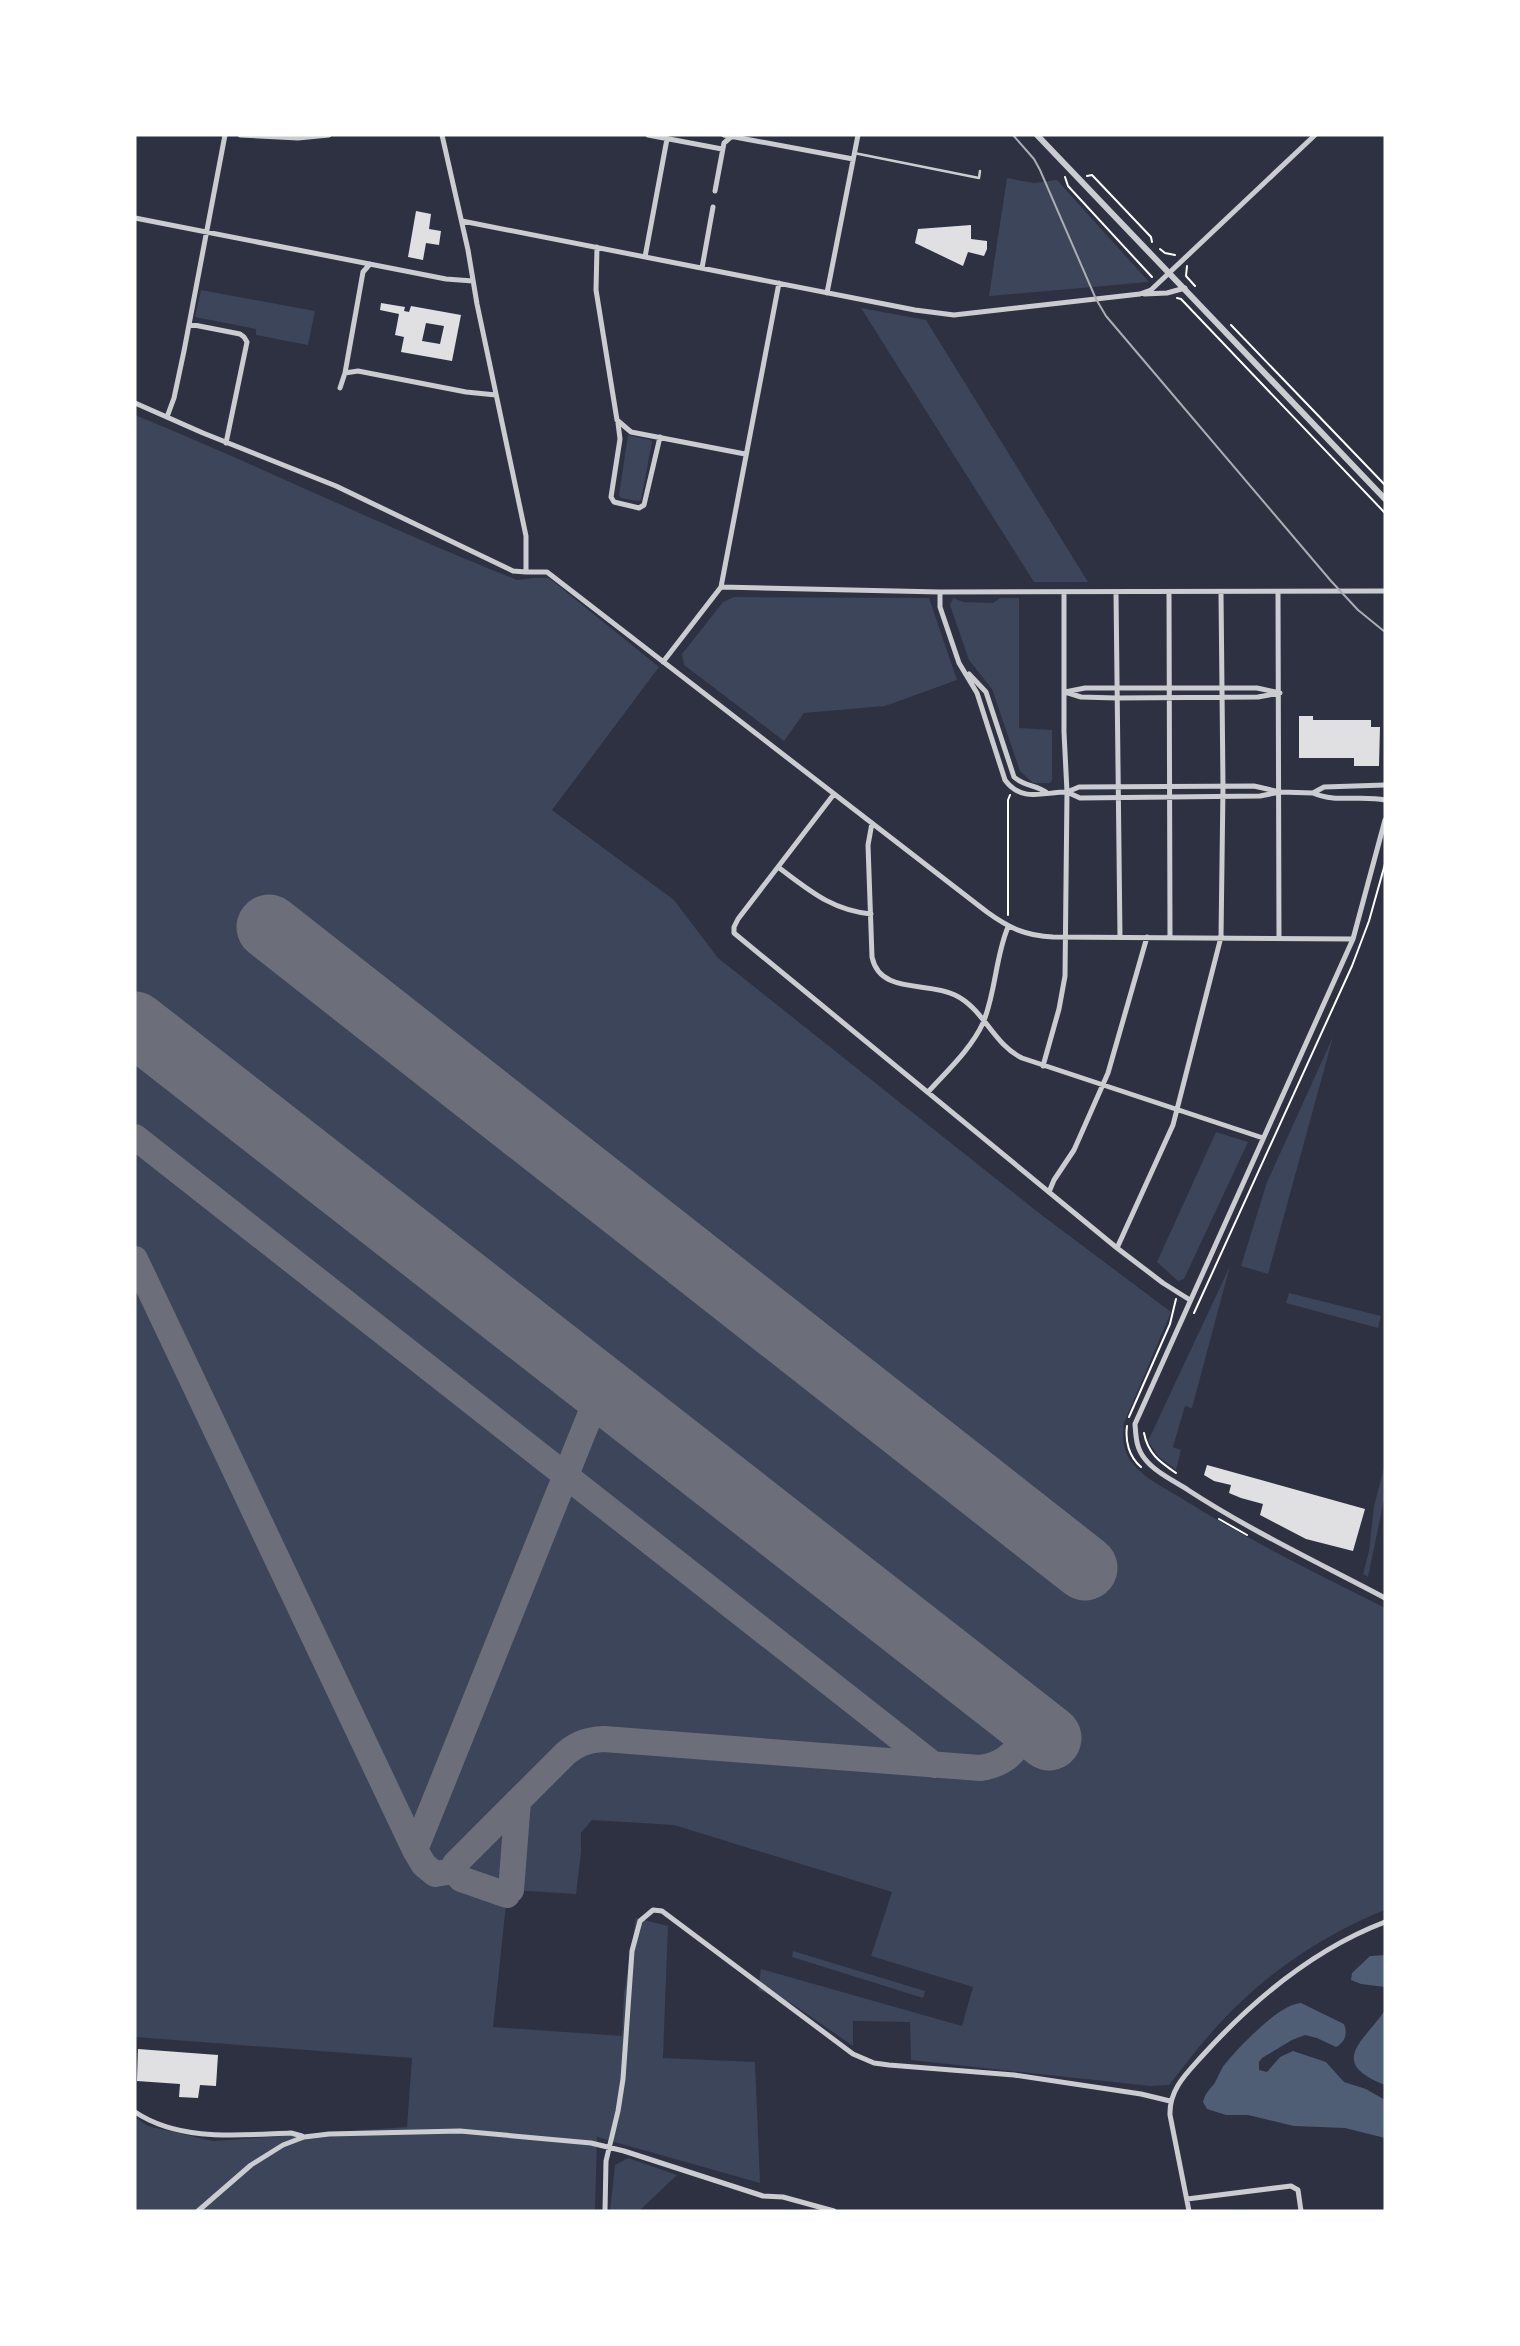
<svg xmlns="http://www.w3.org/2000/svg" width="1520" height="2346" font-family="Inter,sans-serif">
<rect width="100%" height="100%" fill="#2d3142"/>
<!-- green -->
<path fill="#3c4559" d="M1007 178 1034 183 1057 180 1149 282 989 296Z
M201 290 315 311 308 345 256 335V329L195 317Z
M861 308 926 320 1088 582H1034Z
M135 415C263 467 388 529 517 580L533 578H549L659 667 552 810 674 900 718 958 1039 1213 1171 1312 1124 1423C1122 1438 1123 1452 1133 1464 1145 1479 1165 1488 1181 1498 1246 1539 1316 1573 1385 1608V1910C1324 1934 1265 1974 1221 2022 1202 2042 1186 2064 1169 2085L1150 2086 911 2060 910 2022 853 2021V2046L791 2003 758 1990 761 1969 962 2026 973 1987 871 1956 892 1892 674 1825 592 1820 581 1833V1853L576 1894 512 1890 507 1895 493 2027 622 2036 624 1994 636 1918 668 1926 663 2058 755 2062 760 2183 597 2137 595 2211H135V2117L148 2126 213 2141 407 2127 412 2058 135 2037Z
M628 435 650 440 652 442 641 500 638 501 621 498 619 495Z
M734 597 929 598 957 680 885 706 804 713 784 741 684 665 682 654 723 602Z
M953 598 963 602 993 603 1000 598H1019V728L1052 730V780L1050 783H1033L1020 771 992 689 969 660 950 605Z
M1333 1037 1268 1274 1241 1266 1267 1182Z
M1216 1132 1248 1142 1184 1279 1178 1281 1157 1262Z
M1230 1266 1192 1408 1185 1406 1173 1447 1181 1450 1176 1470 1158 1456 1148 1441Z
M1289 1293 1381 1316 1378 1328 1286 1303Z
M1385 1464V1495L1368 1577 1363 1574 1369 1551 1374 1506Z
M793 1951 925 1991 923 1998 792 1957Z
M628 2158 677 2175 639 2211H610L615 2165Z"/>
<!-- water -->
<path fill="#4f5d75" d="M1385 1955V1987L1361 1984 1351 1980 1352 1973 1370 1956Z
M1301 2003 1344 2024C1348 2034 1345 2042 1336 2047L1317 2038 1305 2035 1292 2040 1262 2058 1259 2062V2070L1267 2072 1280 2057 1293 2051 1326 2062 1344 2082 1366 2089 1385 2100V2138L1345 2128 1294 2126 1248 2115H1226L1207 2109 1203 2102C1205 2094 1209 2090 1214 2084 1218 2078 1220 2070 1225 2064 1239 2047 1279 2004 1301 2003Z
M1385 2010V2085C1326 2062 1365 2041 1385 2010Z"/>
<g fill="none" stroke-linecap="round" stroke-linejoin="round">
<!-- taxiway -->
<path stroke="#6c6f7a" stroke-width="26" d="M135 1042 143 1031
M135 1137 934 1765
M135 1259 415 1850 424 1865 435 1874 454 1871
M415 1850 601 1388
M511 1890 518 1801
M507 1895 461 1879 454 1871 455 1864 566 1753C578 1743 588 1740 604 1739L980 1768C1010 1764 1016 1748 1034 1726"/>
<!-- runway -->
<path stroke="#6c6f7a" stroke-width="65" d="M269 927 1085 1568
M135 1024 1049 1738"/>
</g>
<!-- building -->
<path fill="#e0e0e3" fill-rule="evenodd" d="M416 211 431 214 429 229 441 231 439 245 426 243 423 260 408 257Z
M971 225V239L987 241V249L984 256 968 252 963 266 915 243 918 229Z
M381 303 405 307 404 311 409 312 411 306 461 315 452 361 401 352 404 337 395 335 399 314 380 310ZM426 323 444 326 440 344 422 341Z
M1299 716H1313V720H1371V727H1380L1379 766H1354V758H1299Z
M1207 1465 1365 1509 1353 1551 1306 1539 1260 1515 1263 1504 1241 1498 1229 1493 1231 1485 1214 1481 1204 1475Z
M138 2049 218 2055 216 2086 200 2085 198 2098 179 2097 180 2084 137 2081Z"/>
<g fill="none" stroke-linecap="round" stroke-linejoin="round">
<!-- path -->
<path stroke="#fff" stroke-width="2" d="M1087 176 1092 175 1151 237 1152 242
M1065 177 1068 186 1152 277
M1160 249 1165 253 1175 255
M1187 266 1186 276 1195 286
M1177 298 1181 299 1385 513
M1231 325 1385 485
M1008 915V800L1010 795
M1194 1313 1352 966 1369 921 1385 864
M1129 1417 1170 1324 1176 1299
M1127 1426C1125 1441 1129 1457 1141 1467
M1144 1433C1148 1454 1160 1462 1176 1473
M1219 1519 1247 1535"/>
<!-- service -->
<path stroke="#caccd0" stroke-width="2.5" d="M854 153 979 178 980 171"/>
<!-- minor -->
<path stroke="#caccd0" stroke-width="5" d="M240 135 298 138 329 135
M442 135 468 250 477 304 526 536V572H547L987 912C1009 928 1026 936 1053 937L1353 939
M648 135 722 149
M724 135 853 159
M715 191 724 143 732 136
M135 218 446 279 473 281
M462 221 915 310 954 315 1140 294 1151 290 1315 135
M597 247 596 290 617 420 631 432 745 454
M645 257 667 139
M702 268 713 207
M827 293 858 135
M1144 294 1167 293 1185 288
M189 324 240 334 244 337 247 342 226 443
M345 373 363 272 370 264
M340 388 345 373 358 371 466 392 496 395
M135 403 203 433 336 486 513 571 526 572
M167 417 174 398 184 351 225 135
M618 423 620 439 611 497 614 502 639 508 644 505 660 437
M721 587 940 592 1385 591
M940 592V607L959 663 977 693 1005 780C1022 803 1043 792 1067 792
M1116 592 1120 937
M1169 592 1170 937
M1278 592 1279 938
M663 662 721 587 779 283
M969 674 986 692 1014 777C1024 786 1036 785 1046 792
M1085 688H1257L1280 693 1258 697 1116 698 1081 697 1065 692Z
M1385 785 1324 787 1313 793C1335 803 1362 795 1385 800
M1280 792 1254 786 1079 787 1067 792 1080 798 1260 796 1280 792 1313 793
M834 794 738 919 734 927V933L1117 1248 1163 1283 1190 1300
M1385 820 1353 939 1135 1424C1136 1437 1136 1448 1145 1459 1155 1472 1174 1481 1188 1490 1251 1531 1319 1563 1385 1598
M872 823 868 845 872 957C880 995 928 981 955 995 984 1009 993 1044 1022 1058L1263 1138
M778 867C809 890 831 910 871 914
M1043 1066 1059 1009 1065 976 1067 792 1064 732V592
M928 1092C947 1071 971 1049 983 1023 996 992 995 958 1008 927
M1049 1192 1054 1180 1074 1150 1108 1073 1147 937
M1117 1248 1173 1125 1221 937 1223 787 1221 593
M135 2112C180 2142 239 2135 291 2133L302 2136
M1187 2199 1291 2186 1298 2190 1301 2211
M198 2211 251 2165 283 2145 304 2137 329 2134 460 2131 591 2143 624 2151 763 2196 783 2197 834 2211
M605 2211 606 2161 618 2111 623 2079 632 1951 640 1921 653 1910 662 1911 853 2054 874 2063 889 2065 1014 2075 1141 2094 1170 2101
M1189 2211 1170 2115C1169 2089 1187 2073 1203 2055 1254 1999 1314 1949 1385 1922"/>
<!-- tertiary -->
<path stroke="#caccd0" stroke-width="6" d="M1037 135 1385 499"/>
<!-- tram -->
<path stroke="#abadb3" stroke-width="2" d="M1013 135 1034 159 1040 170 1096 299 1106 316 1331 581 1358 610 1385 632"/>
</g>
<!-- border -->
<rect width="1520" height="2346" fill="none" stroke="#ffffff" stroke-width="273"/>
</svg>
